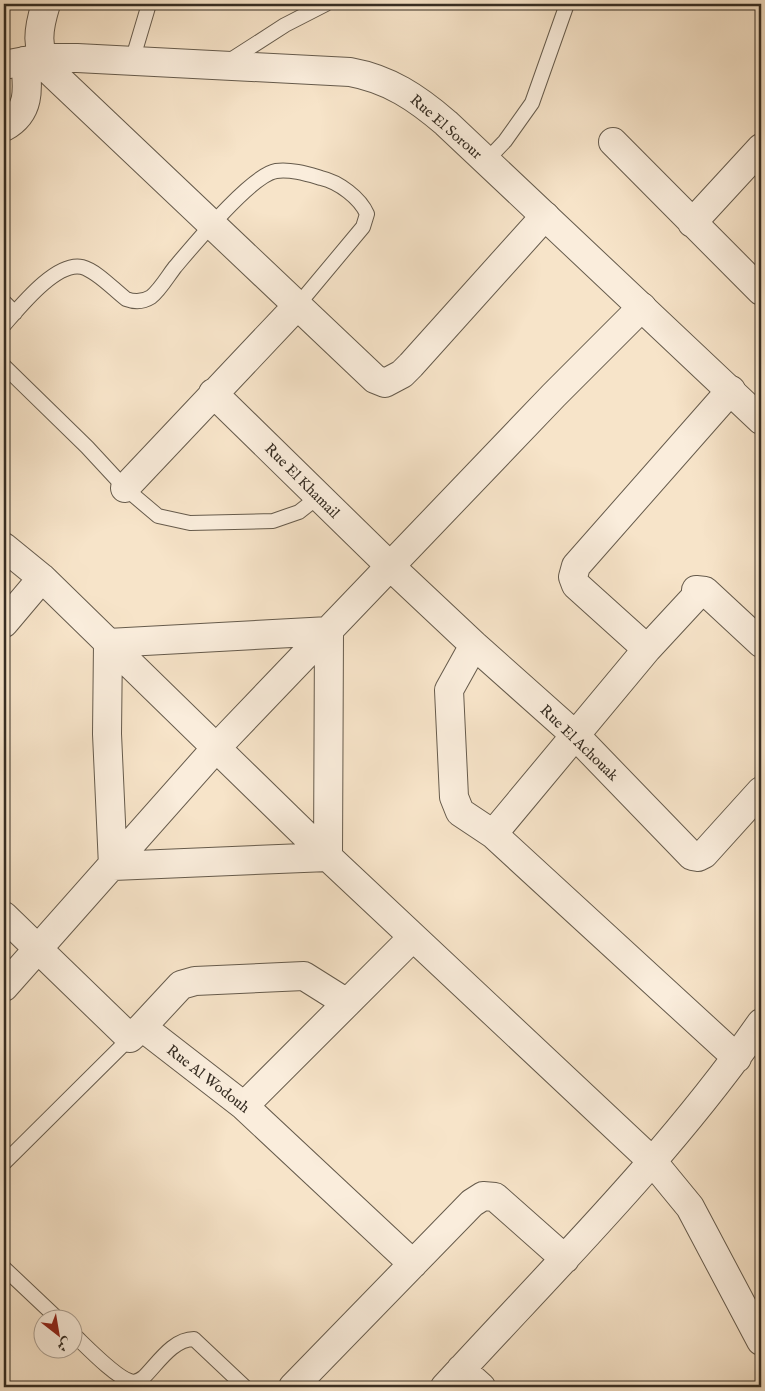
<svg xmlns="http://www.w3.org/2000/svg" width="765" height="1391" font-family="'IM FELL English',Amiri,serif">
<rect width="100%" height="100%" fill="#f7e4c9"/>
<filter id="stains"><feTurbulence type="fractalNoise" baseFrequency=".004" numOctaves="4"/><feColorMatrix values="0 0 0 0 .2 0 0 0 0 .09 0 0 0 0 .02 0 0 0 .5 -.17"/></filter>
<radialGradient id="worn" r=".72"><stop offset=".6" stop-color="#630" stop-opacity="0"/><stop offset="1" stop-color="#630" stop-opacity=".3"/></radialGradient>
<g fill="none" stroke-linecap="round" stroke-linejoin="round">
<!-- service casing -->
<g stroke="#665b4c" stroke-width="16">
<path id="service" d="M132 61 149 4
M226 63 285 25 326 4
M486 161 505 141 532 103 567 4
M4 302 15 313
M4 325C19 308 56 261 82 267 97 271 113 289 126 299 134 302 143 302 151 297 160 290 168 276 175 267 193 246 251 175 276 171 291 169 307 174 321 178 339 182 360 198 367 214L363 227 297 306
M4 366 87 447 125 488 158 516 190 523 273 521 299 512 318 497
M4 1163 130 1038
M4 1268 57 1318
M72 1333C84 1344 115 1377 130 1381 135 1383 140 1380 144 1377 158 1363 173 1339 194 1339L245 1387"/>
</g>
<!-- minor casing -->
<g stroke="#665b4c" stroke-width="30">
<path id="minor" d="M46 4C38 29 35 49 50 71L375 379 385 383 402 374 411 365 545 216
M4 127C31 112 28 89 25 61
M613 142 761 291
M692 223 761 148
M213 393 391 567 474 645 575 735 692 856 698 857 704 854 761 791
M125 488 297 306
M4 547 42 578 328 857 653 1162 690 1207 761 1341
M4 623 42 578
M108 643 107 734 113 866 328 857 329 631
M108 643 329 631
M474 645 449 690 454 797 460 812 493 834
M647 649 576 585 573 577 576 566 731 390
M4 916 130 1038 142 1027 244 1106 413 1264
M4 987 216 748 554 395 642 307
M142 1027 181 985 195 981 304 976 347 1003
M737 1058 493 834 647 649 697 595 696 590 705 591 761 643
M244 1106 413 937
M461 1369 481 1387
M293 1387 472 1203 483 1196 495 1197 565 1259
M445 1387C553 1269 669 1155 761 1023"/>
</g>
<!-- tertiary casing -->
<g stroke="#665b4c" stroke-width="30">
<path id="tertiary" d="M4 65 41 58H77L350 72C389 79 417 98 446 123L761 420"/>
</g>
<!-- service -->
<use href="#service" stroke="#faeddc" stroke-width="14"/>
<!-- minor -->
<use href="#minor" stroke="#faeddc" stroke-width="28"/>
<!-- tertiary -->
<use href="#tertiary" stroke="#faeddc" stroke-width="28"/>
</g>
<g text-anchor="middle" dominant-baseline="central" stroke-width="4" stroke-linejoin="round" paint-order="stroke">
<!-- street labels -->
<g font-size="15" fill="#362d23" stroke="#faeddc">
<text transform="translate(446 127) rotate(41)">Rue El Sorour</text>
<text transform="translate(302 481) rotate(45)">Rue El Khamail</text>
<text transform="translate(579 743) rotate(44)">Rue El Achouak</text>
<text transform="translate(208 1079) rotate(38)">Rue Al Wodouh</text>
</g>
</g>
<!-- margin -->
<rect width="765" height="1391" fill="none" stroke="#f7e4c9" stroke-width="20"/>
<rect x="5" y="5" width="755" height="1381" fill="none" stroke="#362d23" stroke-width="2.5"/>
<rect x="10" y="10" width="745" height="1371" fill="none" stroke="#362d23"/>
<!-- north arrow -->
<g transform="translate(58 1334) rotate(149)"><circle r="24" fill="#faeddc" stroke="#aca092"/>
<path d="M0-4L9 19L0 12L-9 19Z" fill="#8f2418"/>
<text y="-8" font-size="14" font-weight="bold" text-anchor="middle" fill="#362d23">ش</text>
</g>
<rect width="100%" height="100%" filter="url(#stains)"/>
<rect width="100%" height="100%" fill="url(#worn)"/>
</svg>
